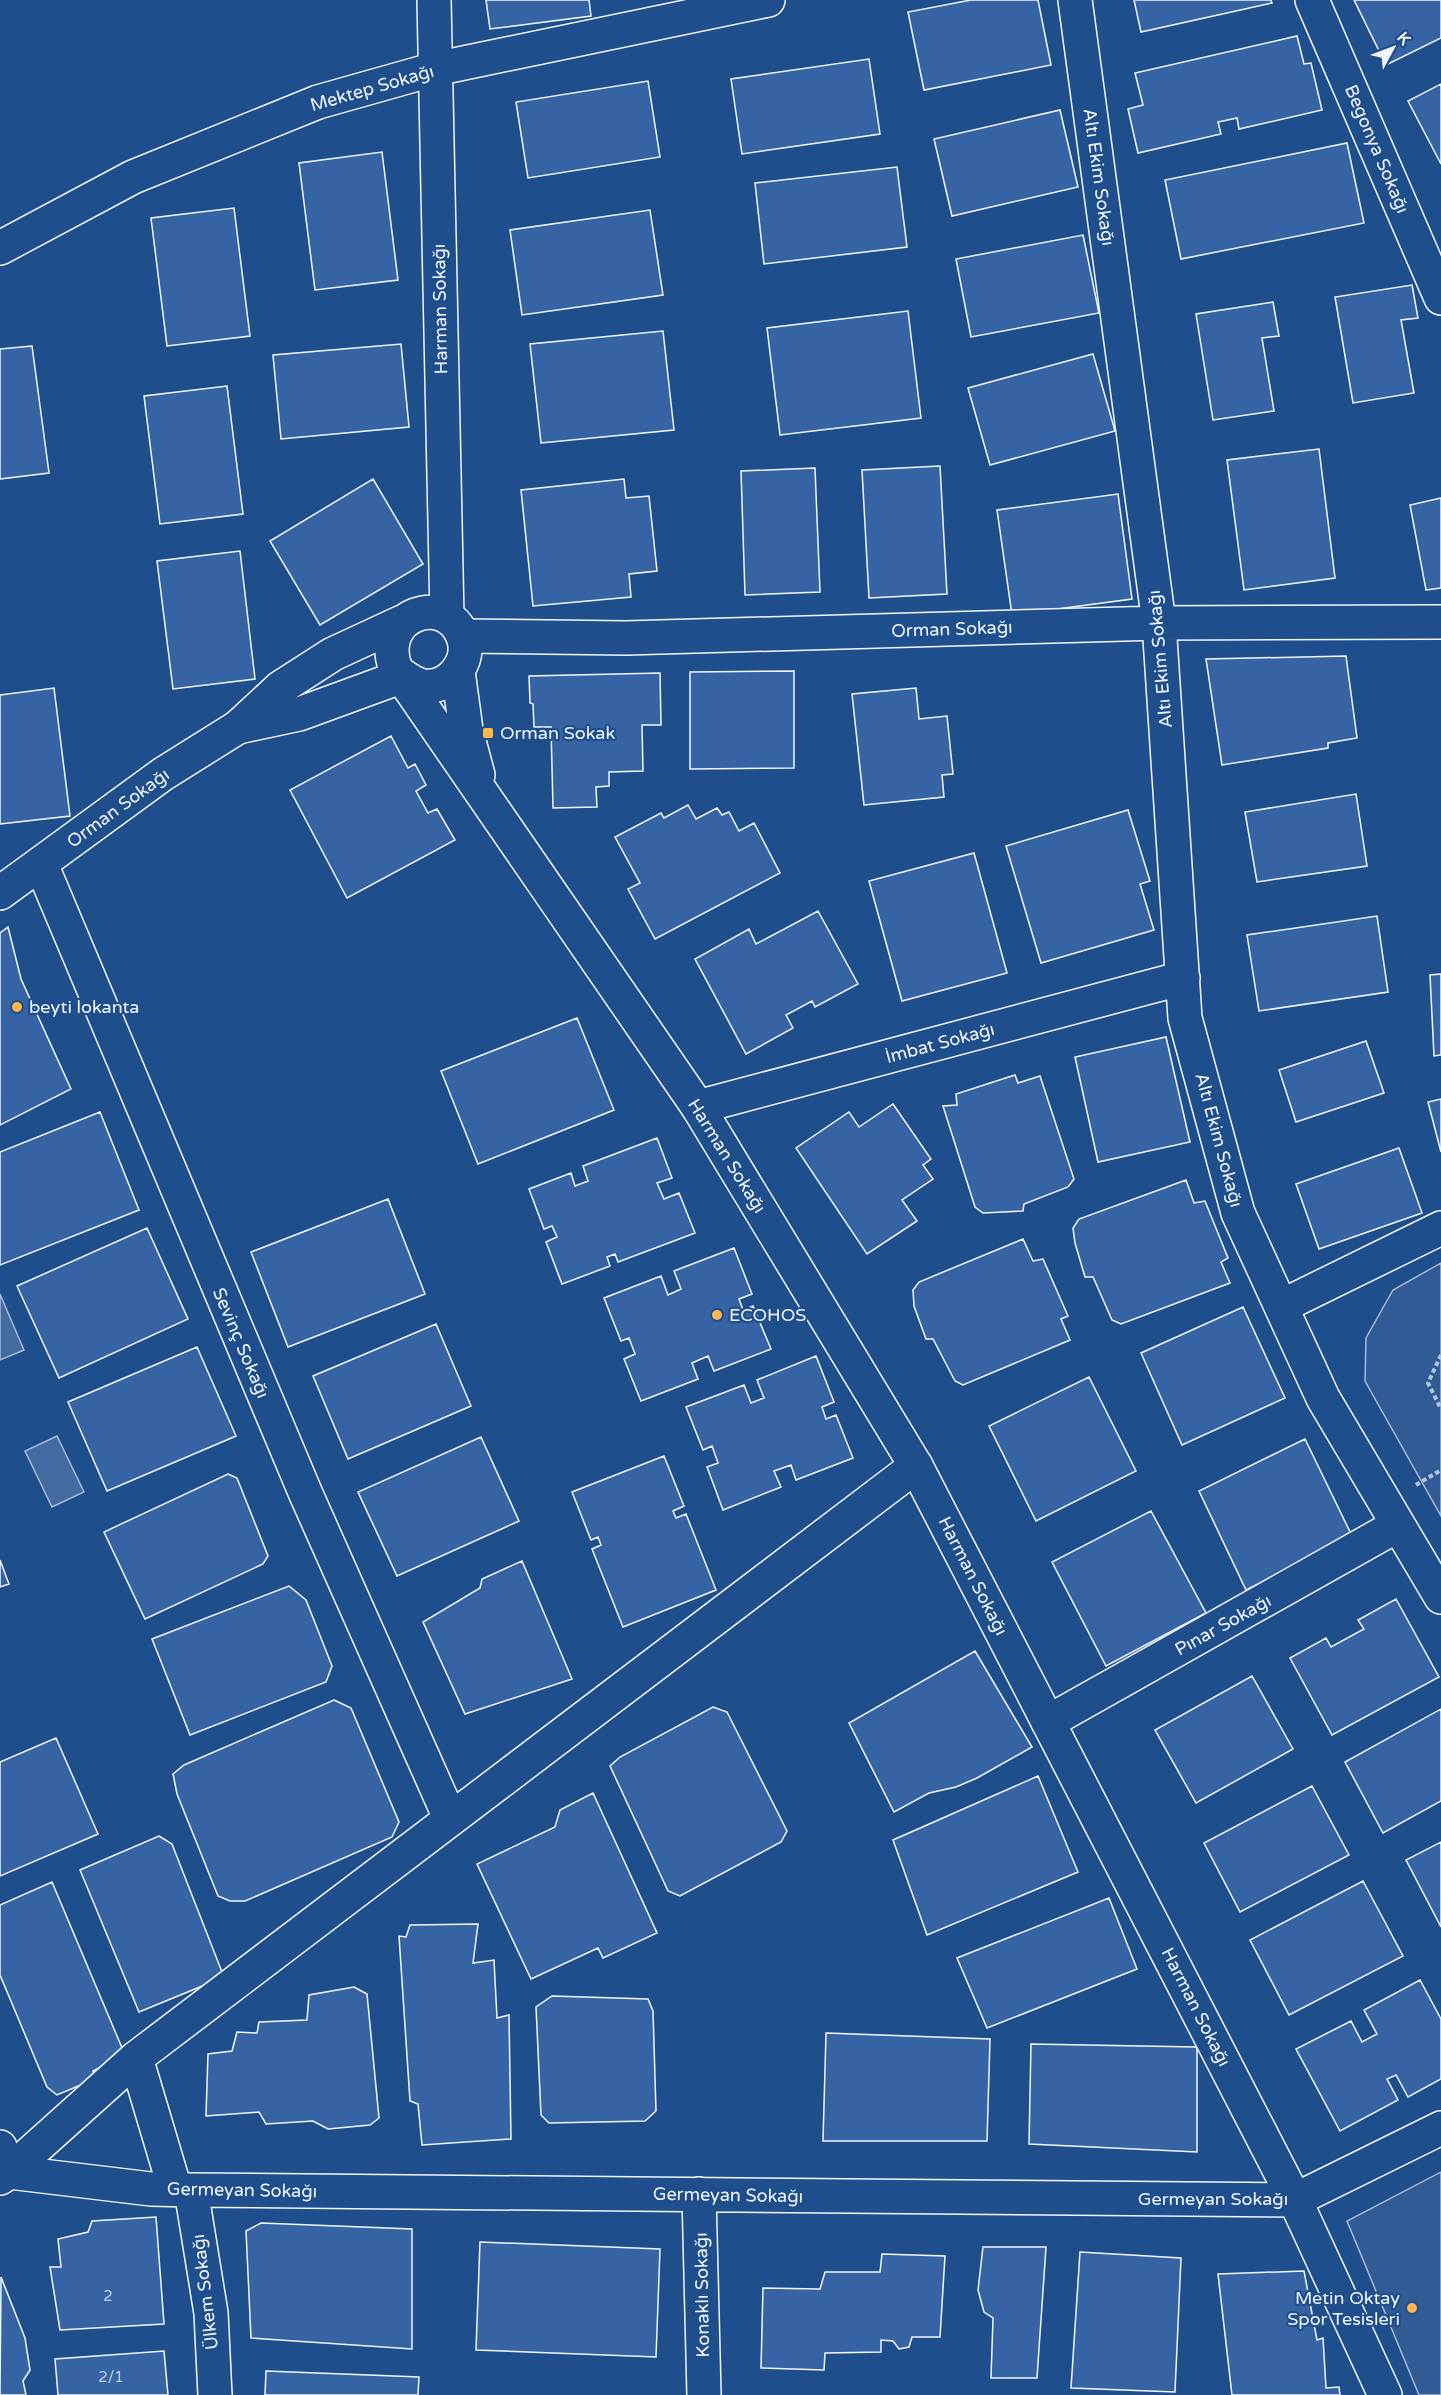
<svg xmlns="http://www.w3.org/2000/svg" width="1441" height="2395" font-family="'Varela Round',sans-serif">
<rect width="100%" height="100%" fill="#1f4e8c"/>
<!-- built -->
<path fill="#305b95" stroke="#a8bbd7" stroke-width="1.5" d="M1441 1263V1516L1365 1381 1366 1338 1393 1290Z
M1441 2172V2395H1419L1347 2221Z"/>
<!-- water -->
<path fill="#446ba0" stroke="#a8bbd7" stroke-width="1.5" d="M0 1294 24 1350 0 1360Z
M57 1436 84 1492 52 1507 25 1451Z"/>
<!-- building -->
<path fill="#3563a3" stroke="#f2f6ff" stroke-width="1.5" d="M486 0H589L591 16 490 29Z
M971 0H1038L1051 65 924 90 908 12Z
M1134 0H1271L1272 3 1141 32Z
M1354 0H1441V38L1386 65Z
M1297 36 1304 64 1311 63 1322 110 1239 129 1237 118 1218 122 1221 134 1138 153 1128 109 1143 105 1135 73Z
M869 59 880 134 742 154 731 79Z
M648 81 660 157 528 178 516 102Z
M1441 84V164L1408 101Z
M1060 110 1078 187 952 216 934 139Z
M1347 143 1364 223 1181 259 1165 180Z
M382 152 398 280 315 290 299 163Z
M897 167 907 247 764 264 755 183Z
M234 208 250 336 167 346 151 218Z
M650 210 663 295 522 315 510 230Z
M1083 235 1099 313 971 337 956 259Z
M1412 285 1418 318 1401 320 1414 393 1353 403 1335 297Z
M1273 302 1279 336 1262 338 1274 411 1213 420 1196 314Z
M908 311 921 418 780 435 767 328Z
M663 331 674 430 541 443 530 344Z
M401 344 409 427 281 439 273 355Z
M32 346 49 473 0 479V349Z
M1093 354 1115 431 990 465 968 388Z
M227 386 243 514 160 524 144 396Z
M1319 449 1335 578 1244 590 1227 460Z
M940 466 947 594 869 598 862 470Z
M815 468 820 592 745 595 741 471Z
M373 479 423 564 320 625 270 541Z
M624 479 626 498 649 496 657 571 629 574 631 597 533 606 521 490Z
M1118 494 1132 599 1012 615 997 510Z
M1441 498V588L1426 590 1410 505Z
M240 551 255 679 173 689 157 561Z
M1346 656 1357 738 1328 743V748L1222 765 1206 659Z
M794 671V768L690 769V672Z
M660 673 661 725H642L643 771 609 772V786L596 787 597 807 553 808 551 727H534L533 704 530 703 529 676Z
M54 688 70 816 0 824V695Z
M916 688 919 719 947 716 953 774 942 775 944 797 864 805 852 694Z
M391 736 408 768 415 764 426 785 416 791 428 813 437 809 455 840 347 898 290 790Z
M1356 794 1367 866 1257 882 1245 812Z
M688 805 696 819 717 808 722 815 729 812 739 831 754 823 780 873 655 939 628 889 640 883 615 837 661 813 664 818Z
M1128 810 1150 881 1140 884 1154 930 1041 963 1006 846Z
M974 853 1007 973 902 1001 869 881Z
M818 911 858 984 815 1007 812 1001 786 1015 793 1028 746 1054 695 959 749 929 756 944Z
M1377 916 1388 992 1259 1011 1247 935Z
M8 927 21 979 71 1089 0 1125V933Z
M1441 974V1055L1434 1056 1430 975Z
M577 1018 614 1110 478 1164 441 1071Z
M1166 1037 1190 1142 1098 1162 1075 1057Z
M1366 1041 1384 1093 1296 1122 1279 1070Z
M1015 1075 1018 1083 1040 1076 1074 1179 1068 1187 1024 1204 1023 1211 983 1213 975 1207 943 1106 957 1105 956 1094Z
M1441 1099V1152L1428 1102Z
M893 1104 931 1159 923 1165 933 1179 902 1200 917 1221 867 1254 796 1148 849 1112 859 1127Z
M100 1112 139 1210 0 1265V1152Z
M657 1138 672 1178 657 1183 664 1199 679 1193 695 1233 618 1262 615 1254 607 1257 610 1266 562 1284 546 1242 557 1237 552 1226 544 1229 529 1189 571 1173 575 1186 588 1181 583 1166Z
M1399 1148 1422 1213 1319 1249 1296 1184Z
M1186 1180 1194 1203 1205 1201 1228 1258 1221 1262 1230 1283 1121 1324 1112 1320 1093 1277H1085L1075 1243 1073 1228 1079 1219Z
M388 1199 425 1294 288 1347 251 1252Z
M147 1228 188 1319 59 1378 17 1286Z
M1023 1239 1033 1261 1043 1259 1068 1316 1061 1319 1070 1340 963 1385 955 1381 933 1339H926L914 1306 913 1290 919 1282Z
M734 1248 752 1294 739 1299 743 1310 753 1306 771 1349 714 1371 708 1356 692 1363 698 1379 641 1401 624 1359 635 1354 629 1338 621 1341 604 1298 661 1276 668 1295 681 1289 674 1271Z
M1243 1307 1285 1398 1182 1445 1141 1353Z
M436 1324 471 1406 348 1459 313 1376Z
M197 1347 236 1436 107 1491 68 1402Z
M816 1356 834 1402 822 1407 826 1419 836 1415 853 1458 796 1480 791 1465 774 1471 781 1487 723 1510 707 1467 718 1463 712 1446 703 1450 686 1407 744 1385 751 1403 764 1398 757 1380Z
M1089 1377 1136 1471 1036 1521 989 1426Z
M481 1437 519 1521 397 1576 358 1492Z
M1305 1439 1353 1538 1246 1590 1199 1491Z
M664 1456 684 1506 673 1511 676 1518 686 1514 716 1590 623 1627 592 1549 601 1545 598 1537 591 1540 572 1492Z
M228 1474 237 1478 268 1556 263 1564 145 1619 104 1532Z
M1151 1511 1206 1613 1106 1666 1052 1562Z
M0 1560 9 1584 0 1587Z
M522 1561 572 1679 465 1714 423 1622 480 1588 482 1579Z
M289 1586 306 1600 332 1666 326 1682 190 1735 152 1639Z
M1396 1599 1439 1677 1332 1735 1290 1658 1326 1638 1331 1647 1364 1629 1358 1620Z
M975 1651 1032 1747 977 1778 956 1787 929 1793 894 1812 849 1723Z
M1252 1676 1293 1749 1196 1803 1155 1730Z
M334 1700 351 1708 399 1822 392 1837 245 1901H230L218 1896 177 1794 173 1774 184 1765Z
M713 1707 727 1712 787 1831 781 1842 680 1896 668 1891 610 1766 620 1757Z
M1441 1709V1801L1383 1833 1345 1762Z
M56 1738 98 1834 0 1876V1762Z
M1038 1776 1078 1872 927 1935 893 1840Z
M1312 1786 1349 1855 1240 1912 1204 1843Z
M593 1793 657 1933 603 1958 598 1948 531 1979 477 1864 555 1827 560 1810Z
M159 1836 172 1844 222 1972 212 1982 139 2012 80 1870Z
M1441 1842V1927L1406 1860Z
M1363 1881 1403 1956 1289 2015 1250 1940Z
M52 1882 125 2055 93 2071 95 2079 57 2095 47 2087 0 1975V1905Z
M1109 1898 1137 1969 987 2028 957 1958Z
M478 1924 473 1963 494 1960 497 2018 509 2015 511 2139 422 2145 418 2104 410 2101 399 1936 406 1937 410 1925Z
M1420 1980 1441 2019V2079L1408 2097 1396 2075 1387 2079 1398 2100 1340 2131 1296 2049 1351 2021 1362 2042 1377 2034 1364 2010Z
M354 1987 367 1994 379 2118 370 2125 328 2129 313 2121 266 2124 259 2112 206 2116 208 2054 232 2051 237 2032 257 2033 259 2022 307 2020 309 1995Z
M552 1996 648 1999 653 2011 656 2111 645 2121 549 2123 541 2115 536 2007Z
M826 2033 990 2039 987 2141H823Z
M1031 2044 1197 2047V2152L1029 2144Z
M156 2217 164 2324 60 2330 50 2267H61L58 2239 88 2232 92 2221Z
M261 2223 412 2229V2349L251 2338 246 2231Z
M480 2242 660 2249 656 2357 476 2350Z
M983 2247H1046L1037 2378H991L993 2318 984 2312 978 2290Z
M1080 2252 1181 2258 1175 2392 1071 2388Z
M882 2254 945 2256 940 2337H912L909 2347 899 2349 893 2341 881 2340V2352L825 2353 824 2370 761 2368 763 2288 820 2289 825 2272H880Z
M1304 2271 1317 2340 1323 2338 1326 2388 1339 2387 1340 2395H1232L1218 2274Z
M1 2277 25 2338 30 2370 23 2381 26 2395H0Z
M164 2351 168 2395H58L55 2359Z
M266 2371 419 2377 418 2395H265Z"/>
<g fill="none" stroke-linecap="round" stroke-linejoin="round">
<!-- street casing -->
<g stroke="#f2f6ff" stroke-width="36">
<path id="street" d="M1075 0 1159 623 1185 1018 1238 1213 1323 1398 1441 1597
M1312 0 1441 298
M463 636 626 638 1159 623 1441 622
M41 864 305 1492 450 1818
M0 893 163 774 238 727
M698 1107 1183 978
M1282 1306 1441 1228
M1048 1722 1398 1525
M136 2058 175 2189
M0 2147 9 2172 136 2058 916 1466
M0 2178 9 2172 151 2189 191 2190 1295 2200
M191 2190 211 2313 215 2395
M699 2194 704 2395"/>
</g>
<!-- secondary casing -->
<g stroke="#f2f6ff" stroke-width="36">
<path id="secondary" d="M434 0 447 617
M0 248 133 177 318 102 435 69 768 0
M458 671 466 730 478 775
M403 676C409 680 416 685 424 686 450 689 472 661 463 637 446 591 377 614 395 667L698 1107 916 1466 1295 2200 1385 2395
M238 727 280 688 333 654 402 622
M238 727 299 714 403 676
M1295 2200 1441 2128"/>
</g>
<!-- path -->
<path stroke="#b3c4dc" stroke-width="4" stroke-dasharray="4.5 3" stroke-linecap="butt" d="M1441 1355 1428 1383 1441 1409
M1416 1485 1441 1470"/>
<!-- street -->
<use href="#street" stroke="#1f4e8c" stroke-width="33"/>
<!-- secondary -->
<use href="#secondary" stroke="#1f4e8c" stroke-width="33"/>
</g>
<!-- markers -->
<g fill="#ffb74d" stroke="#1f4e8c" stroke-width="2">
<rect x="482" y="727" width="12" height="12" rx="3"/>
<circle cx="17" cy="1007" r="6"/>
<circle cx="717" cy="1315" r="6"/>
<circle cx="1412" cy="2308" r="6"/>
</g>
<g text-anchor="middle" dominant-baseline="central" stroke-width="4.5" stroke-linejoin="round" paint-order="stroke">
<!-- number labels -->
<g font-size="15" fill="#c3d1e8">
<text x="108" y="2296">2</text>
<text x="111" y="2377">2/1</text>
</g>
<!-- street labels -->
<g font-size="18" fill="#f2f6ff" stroke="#1f4e8c">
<text transform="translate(372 88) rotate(-16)">Mektep Sokağı</text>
<text transform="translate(1377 149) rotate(67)">Begonya Sokağı</text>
<text transform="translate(1099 177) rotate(82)">Altı Ekim Sokağı</text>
<text transform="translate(440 309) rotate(-91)">Harman Sokağı</text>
<text transform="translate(952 629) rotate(-2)">Orman Sokağı</text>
<text transform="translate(1160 659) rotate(-95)">Altı Ekim Sokağı</text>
<text transform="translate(118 808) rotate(-36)">Orman Sokağı</text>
<text transform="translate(940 1043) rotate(-15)">İmbat Sokağı</text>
<text transform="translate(1219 1140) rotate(75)">Altı Ekim Sokağı</text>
<text transform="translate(727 1156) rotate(58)">Harman Sokağı</text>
<text transform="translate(241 1343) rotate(67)">Sevinç Sokağı</text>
<text transform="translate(973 1576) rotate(63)">Harman Sokağı</text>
<text transform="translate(1223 1625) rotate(-29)">Pınar Sokağı</text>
<text transform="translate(1196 2007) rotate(63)">Harman Sokağı</text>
<text transform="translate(242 2190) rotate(1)">Germeyan Sokağı</text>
<text transform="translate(728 2195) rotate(1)">Germeyan Sokağı</text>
<text x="1213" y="2199">Germeyan Sokağı</text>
<text transform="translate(205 2292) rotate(-97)">Ülkem Sokağı</text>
<text transform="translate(702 2295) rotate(-91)">Konaklı Sokağı</text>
</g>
<!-- poi labels -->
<g font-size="18" fill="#f2f6ff" stroke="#1f4e8c" text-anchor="start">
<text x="500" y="733">Orman Sokak</text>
<text x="29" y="1007">beyti lokanta</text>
<text x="729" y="1315">ECOHOS</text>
<text x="1400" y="2298" text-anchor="end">Metin Oktay<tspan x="1400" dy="21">Spor Tesisleri</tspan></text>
</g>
</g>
<!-- north arrow -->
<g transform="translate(1393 48) rotate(49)" stroke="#1f4e8c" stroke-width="4.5" paint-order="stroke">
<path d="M0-4.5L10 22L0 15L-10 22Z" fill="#f2f6ff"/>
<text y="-9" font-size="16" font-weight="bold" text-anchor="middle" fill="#f2f6ff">K</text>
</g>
</svg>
